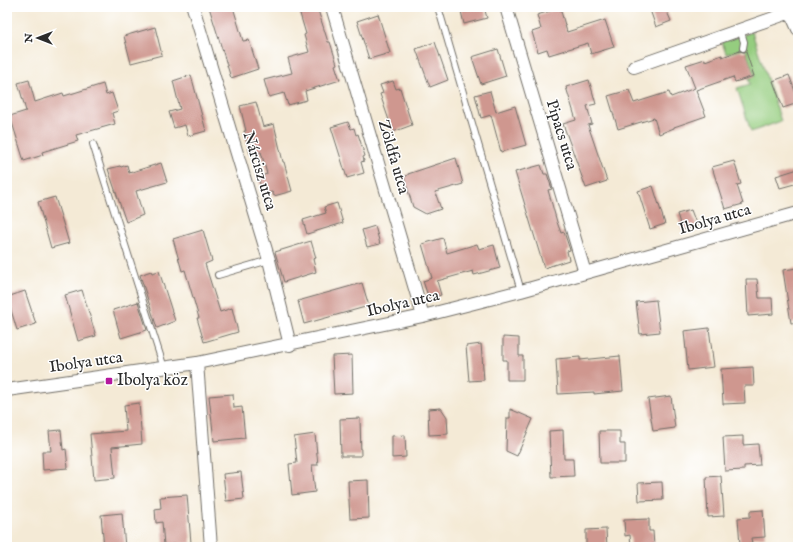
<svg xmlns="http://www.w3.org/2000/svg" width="805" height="554" font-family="'IM FELL English',serif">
<rect width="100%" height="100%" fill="#fff"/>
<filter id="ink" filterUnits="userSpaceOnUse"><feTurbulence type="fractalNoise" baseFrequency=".025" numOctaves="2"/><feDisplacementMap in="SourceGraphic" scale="8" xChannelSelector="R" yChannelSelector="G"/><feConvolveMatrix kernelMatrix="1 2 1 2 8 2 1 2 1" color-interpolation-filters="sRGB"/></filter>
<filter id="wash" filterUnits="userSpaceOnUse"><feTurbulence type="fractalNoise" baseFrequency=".012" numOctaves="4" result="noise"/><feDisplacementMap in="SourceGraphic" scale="16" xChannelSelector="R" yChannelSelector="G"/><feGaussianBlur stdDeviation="0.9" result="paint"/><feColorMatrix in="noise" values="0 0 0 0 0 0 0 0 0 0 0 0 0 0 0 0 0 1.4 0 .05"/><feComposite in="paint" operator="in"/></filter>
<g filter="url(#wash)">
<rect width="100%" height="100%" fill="#f4ead6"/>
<!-- green -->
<path fill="#95cd7f" stroke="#607c55" d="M752 32 781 121 751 132 737 88 750 84 748 79 755 76 745 48 726 54 722 42Z"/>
<g id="blocks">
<!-- building -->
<path fill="#cf978f" d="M209 7H233L243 41 249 40 258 69 231 78Z
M298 7H317L328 42H330L337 64 335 65 340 80 305 91 307 100 288 105 284 93 269 97 264 80 292 73 288 58 309 52 304 35 306 34Z
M460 7H484L487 18 464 24Z
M649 7H665L671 21 656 27Z
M560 8 567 32 605 20 614 47 591 54 588 43 549 55 547 49 538 52 532 32 541 29 537 15Z
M378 14 390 53 369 59 357 21Z
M155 27 162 55 131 63 124 36Z
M435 42 448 80 430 87 416 49Z
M498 49 506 76 481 84 472 57Z
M740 51 743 52H746L754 76 735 82 733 77 696 90 706 116 674 127V128L659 134 654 118 618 129 608 96 629 90 634 103 669 92 671 97 695 88 686 65 705 59V61L722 55V57Z
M191 75 206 131 188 136 185 125 174 128 169 112 180 109 173 81Z
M789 75 798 99V103L783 108 773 81Z
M29 80 35 102 63 93 64 96 103 84 106 95 112 93 118 111 112 113 115 124 76 135 78 141 42 152 43 155 24 161 10 116 26 111 18 83Z
M589 80 596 104 587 106 592 124 588 125 607 181 586 188 563 124 576 120 566 87Z
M393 81 396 89 400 88 412 125 393 132 380 94 383 93 380 85Z
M490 91 496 112 515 106 526 145 501 152 491 115 481 118 475 95Z
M256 102 263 127 274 124 283 162H284L292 191 274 196 272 192 263 194 258 177 267 174 261 152 250 154 244 131H246L240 106Z
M348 122 351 129 354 128 356 135 358 134 365 156 363 157 364 161 361 162 364 173 347 178 331 127Z
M456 158 463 184 435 192 441 209 426 214 413 207 404 177 408 175V174Z
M734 161 741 184 737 185 743 204 725 209 712 167Z
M161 163 167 182 136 191 143 215 126 222 108 169 120 166 121 167 127 165 129 173Z
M541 165 544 174H547L552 189 548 190 557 222 561 233 564 232 570 250 567 251 569 260 544 268 515 172Z
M798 169V183L780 188 776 176Z
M653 186 665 224 650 229 638 191Z
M55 197 69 243 51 248 38 202Z
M337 203 343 223 307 234 303 220 326 213 324 207Z
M691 210 697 226 682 230 677 214Z
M375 226 380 244 367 247 362 230Z
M203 230 212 261 205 264 220 312 232 308 238 332 204 342 197 318H199L185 270 182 271 173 239Z
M443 238 447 253 477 244 479 249 494 245 500 268 474 275 473 271 437 281 441 295 429 299 423 281 432 278 422 244Z
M311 241 316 258 313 259 316 272 284 282 275 252Z
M798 268V322L791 323 783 270Z
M151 271 152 273 159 271 175 321 157 328 140 275Z
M746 279H757L759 298H772L773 314 748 316Z
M362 283 369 306 304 324 298 301Z
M82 290 96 336 78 341 65 295Z
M25 291 36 324 17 330 7 297Z
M656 300 660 332 640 334 636 302Z
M138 302 147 330 121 338 113 310Z
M709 328 714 367 688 370 684 331Z
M503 337 519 338V356H523V380H507V360H503Z
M481 344 484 380 469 381 466 346Z
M352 355 353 393 334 394 332 356Z
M620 356 623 391 594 394V392L558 394 556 359 580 357V360Z
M753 367 754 386H744L745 403 723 404 721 369Z
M233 394 234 408 242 407 245 438 214 441 209 396Z
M671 396 675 428 653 431 648 399Z
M139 403 142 444 112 447 115 478 94 480 90 434 126 431 124 405Z
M441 408 447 417 448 434 429 435 428 409Z
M510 409 533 419 517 456 506 451 507 418H510Z
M360 418 361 456H341L340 419Z
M61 430 63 450 66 449 68 468 43 470 42 451H51L49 431Z
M563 430 564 459H573L574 476 551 477 549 431Z
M599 431H620V444H625V463H600Z
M315 434 318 465H312L315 492 292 495 289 464 297 463 294 437Z
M405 435 406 457 392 458V436Z
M743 436V445L758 444 760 465 744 466V470L725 471 723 437Z
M241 472 244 499 226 501 223 474Z
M721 476 724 516 708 517 706 477Z
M368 480 369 518 350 519 348 481Z
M662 482 663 500 639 501 638 483Z
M187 495 191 543 164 545 162 522 156 523 155 509 161 508 160 497Z
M763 510 765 537 751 538 752 544 740 545 738 518 750 517V511Z
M122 513 125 547H104L101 515Z
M649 519V531H653L654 547H631L630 535 625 536 624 520Z
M606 529 607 547H586V530Z"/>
</g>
</g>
<g filter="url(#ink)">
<use href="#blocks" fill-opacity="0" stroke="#716e67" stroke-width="1"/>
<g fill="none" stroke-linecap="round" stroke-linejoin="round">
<!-- lane casing -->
<g stroke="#716e67" stroke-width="8">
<path id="lane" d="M438 7 521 291
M740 29 744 42 743 48
M93 144 164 368
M218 275 269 260"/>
</g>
<!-- street casing -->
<g stroke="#716e67" stroke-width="14">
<path id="street" d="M193 7 269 260 290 345
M332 7 423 316
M506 7 585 273
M788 7 798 29
M634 67 791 12
M197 363 211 547
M7 390 197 363 423 316 521 291 798 213"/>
</g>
<!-- lane -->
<use href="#lane" stroke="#fff" stroke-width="6"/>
<!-- street -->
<use href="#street" stroke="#fff" stroke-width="12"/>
</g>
</g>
<!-- markers -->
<rect fill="#b5179e" stroke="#fff" stroke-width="1.5" x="105" y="377" width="8" height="8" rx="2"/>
<g text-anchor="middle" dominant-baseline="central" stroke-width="3" stroke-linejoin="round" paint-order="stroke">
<!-- street labels -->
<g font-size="16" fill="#2b2b2b" stroke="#fff">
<text transform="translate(561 135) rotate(73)">Pipacs utca</text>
<text transform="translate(393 157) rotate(74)">Zöldfa utca</text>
<text transform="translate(259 171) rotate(73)">Nárcisz utca</text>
<text transform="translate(715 220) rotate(-16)">Ibolya utca</text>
<text transform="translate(403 304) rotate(-13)">Ibolya utca</text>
<text transform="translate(86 363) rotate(-8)">Ibolya utca</text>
</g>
<!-- poi labels -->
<g font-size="16" fill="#2b2b2b" stroke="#fff" text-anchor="start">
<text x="117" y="381">Ibolya köz</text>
</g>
</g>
<!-- margin -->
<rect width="805" height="554" fill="none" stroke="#fff" stroke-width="24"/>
<!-- north arrow -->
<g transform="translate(38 38) rotate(270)" stroke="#ffffff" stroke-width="3" paint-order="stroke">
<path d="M0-3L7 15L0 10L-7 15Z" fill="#2b2b2b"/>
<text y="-6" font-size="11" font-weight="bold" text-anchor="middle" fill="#2b2b2b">N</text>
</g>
</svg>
